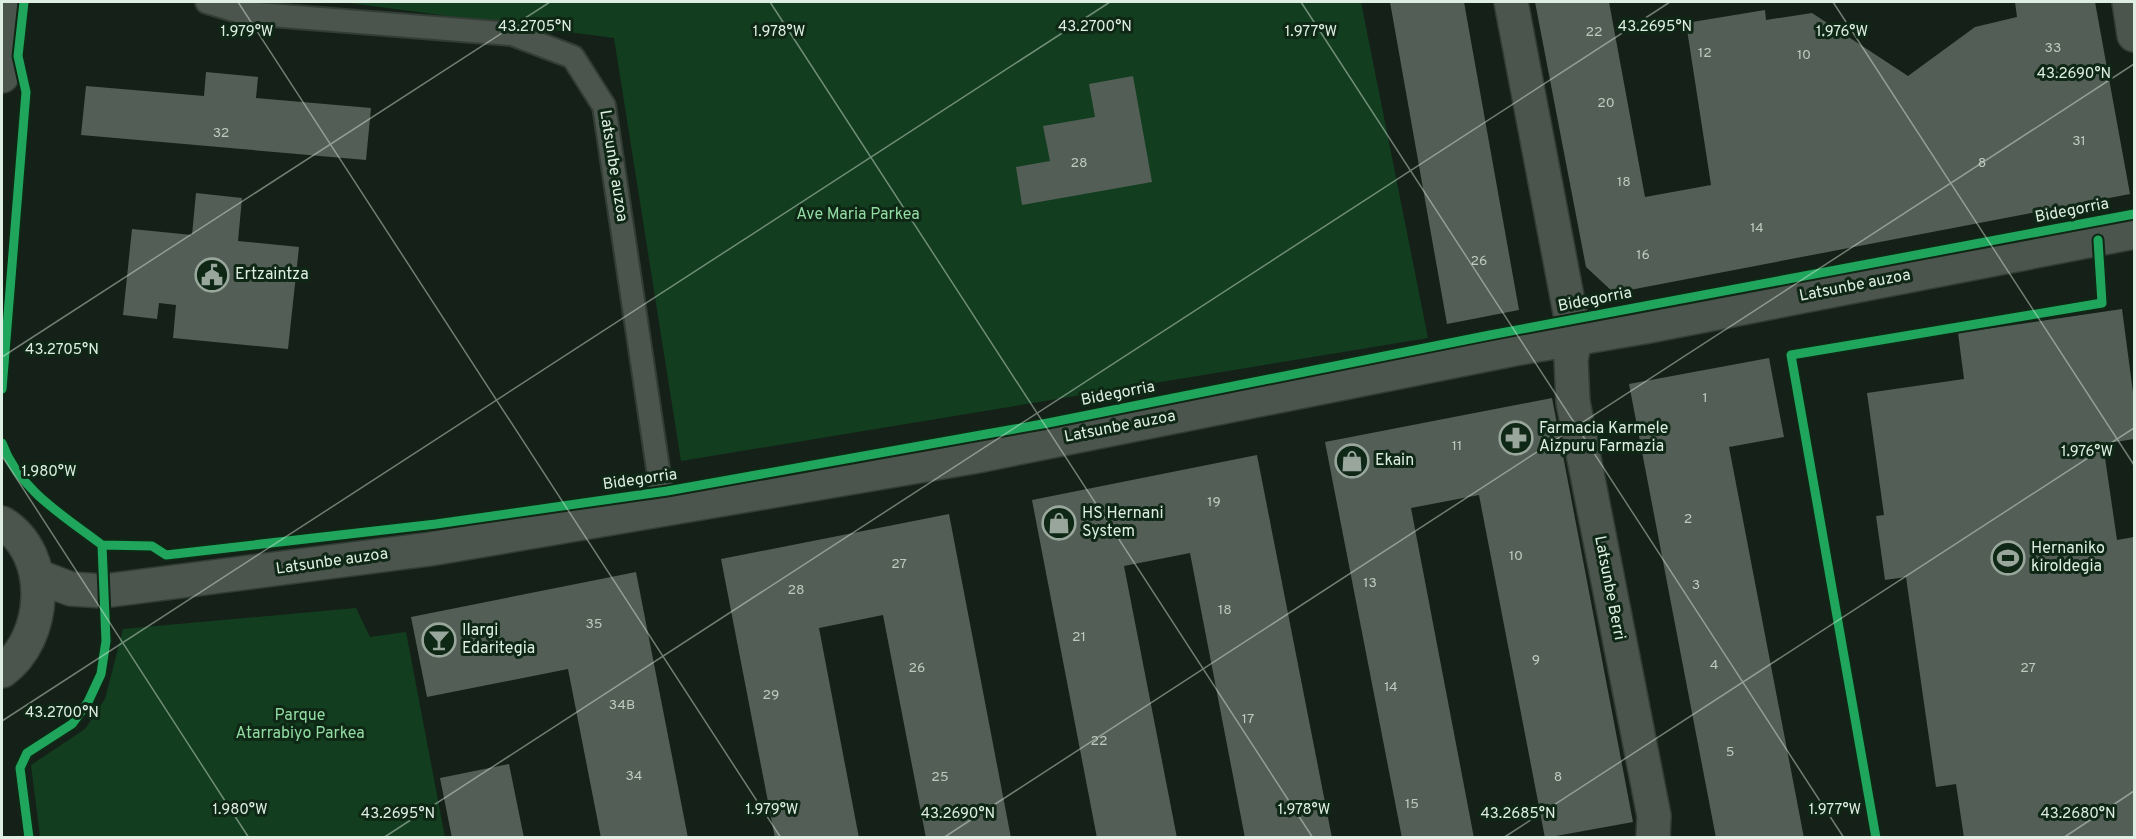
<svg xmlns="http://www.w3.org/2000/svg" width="2136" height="839" font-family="Overpass,sans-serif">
<rect width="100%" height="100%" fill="#152118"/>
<!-- green -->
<path fill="#123d1f" d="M342 2H1361L1428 338 681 461 614 38Z
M356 608 370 637 406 632 445 837H40L31 765 85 729 105 699 123 629Z"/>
<!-- building -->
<path fill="#535e56" d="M1390 2H1464L1519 310 1447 324Z
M1535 2H1609L1645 197 1711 185 1686 23 1765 10 1766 20 1812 13 1908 76 1975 27 2017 17 2015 2H2095L2130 194 1614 293 1586 267Z
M206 72 258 77 256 98 371 108 366 160 81 135 86 86 204 96Z
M1133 76 1152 182 1022 205 1016 167 1050 161 1043 126 1095 117 1089 84Z
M196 193 242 198 238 241 299 247 288 349 173 338 176 305 159 303 157 319 123 315 132 229 192 235Z
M2122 309 2134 400V439L2103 444 2117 540 2134 537V838H1964L1956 784 1936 787 1906 577 1885 580 1876 516 1884 515 1867 393 1964 379 1958 333Z
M1769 358 1784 437 1729 447 1804 838H1716L1629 384Z
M1552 398 1633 822 1545 838 1479 495 1411 508 1474 838H1402L1325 442Z
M1257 455 1332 838H1245L1190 553 1124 566 1177 838H1097L1032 500Z
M949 514 1011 838H926L883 615 819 628 859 838H775L721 559Z
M636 572 688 838H601L568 669 427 697 411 617Z
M509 764 524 838H452L440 778Z"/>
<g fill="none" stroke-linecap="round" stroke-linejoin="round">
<!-- lane casing -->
<g stroke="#323d35" stroke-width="26">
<path id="lane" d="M207 2 244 13 512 34 573 57 604 106 664 509"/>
</g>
<!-- street casing -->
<g stroke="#323d35" stroke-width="36">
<path id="street" d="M1511 2 1575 339 1571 360 1573 402 1654 816 1653 838
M2129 2 2134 35
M2 76 6 2
M2 523C53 554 47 639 2 671
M37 576 71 589 104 591 430 549 972 457 1514 349 1644 327 2134 232"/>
</g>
<!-- lane -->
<use href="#lane" stroke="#4c544e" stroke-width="22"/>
<!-- street -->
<use href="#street" stroke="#4c544e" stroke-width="33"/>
<!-- cycleway casing -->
<g stroke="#0f2715" stroke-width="13">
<path id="cycleway" d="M2 389 26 92 18 56 24 2
M2 443C19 490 64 516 102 545
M102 545 152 546 166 555 436 524 667 491 1048 423 1490 335 2134 214
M29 838 20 768 27 753 72 724 88 702 101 674 106 641 102 545
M1876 838 1791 355 2102 303 2098 240"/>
</g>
<!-- cycleway -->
<use href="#cycleway" stroke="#20a55d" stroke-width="9"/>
</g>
<!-- ticks -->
<path fill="none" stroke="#dfeee2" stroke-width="1.5" stroke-opacity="0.45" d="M238 2 781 838M770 2 1313 838M1301 2 1844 838M1833 2 2134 465M2 357 550 2M2 456 249 838M2 721 1110 2M383 838 1670 2M943 838 2134 64M1503 838 2134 428M2063 838 2134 791"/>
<!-- icons -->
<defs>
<g id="civic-ring" transform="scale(1.725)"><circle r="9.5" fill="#0f2715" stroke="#98a69b" stroke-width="1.5"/><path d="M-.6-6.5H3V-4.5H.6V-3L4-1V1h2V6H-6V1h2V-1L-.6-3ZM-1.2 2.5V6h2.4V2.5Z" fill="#98a69b"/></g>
<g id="pharmacy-ring" transform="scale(1.725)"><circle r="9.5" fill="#0f2715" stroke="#98a69b" stroke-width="1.5"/><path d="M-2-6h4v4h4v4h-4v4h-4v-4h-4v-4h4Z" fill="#98a69b"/></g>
<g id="shop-ring" transform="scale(1.725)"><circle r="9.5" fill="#0f2715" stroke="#98a69b" stroke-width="1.5"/><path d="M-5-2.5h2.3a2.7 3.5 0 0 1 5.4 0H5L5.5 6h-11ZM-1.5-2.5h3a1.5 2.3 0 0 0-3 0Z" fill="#98a69b"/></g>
<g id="stadium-ring" transform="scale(1.725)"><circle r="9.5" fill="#0f2715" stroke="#98a69b" stroke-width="1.5"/><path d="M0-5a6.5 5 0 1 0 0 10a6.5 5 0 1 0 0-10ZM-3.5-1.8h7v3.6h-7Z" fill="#98a69b"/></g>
<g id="bar-ring" transform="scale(1.725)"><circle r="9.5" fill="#0f2715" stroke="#98a69b" stroke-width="1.5"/><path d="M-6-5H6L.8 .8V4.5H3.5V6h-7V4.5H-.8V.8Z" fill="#98a69b"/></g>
</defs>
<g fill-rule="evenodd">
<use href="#civic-ring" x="212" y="275"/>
<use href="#pharmacy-ring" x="1516" y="438"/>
<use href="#shop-ring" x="1352" y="461"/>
<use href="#shop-ring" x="1059" y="523"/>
<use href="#stadium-ring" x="2008" y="558"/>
<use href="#bar-ring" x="439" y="640"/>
</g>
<g text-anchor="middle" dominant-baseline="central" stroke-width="6" stroke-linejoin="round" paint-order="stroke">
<!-- number labels -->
<g font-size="14" fill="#bccabf">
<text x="1594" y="32">22</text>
<text x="2053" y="48">33</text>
<text x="1705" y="53">12</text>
<text x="1804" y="55">10</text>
<text x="1606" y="103">20</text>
<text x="221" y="133">32</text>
<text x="2079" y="141">31</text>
<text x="1079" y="163">28</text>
<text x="1982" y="163">8</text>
<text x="1624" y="182">18</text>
<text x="1757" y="228">14</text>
<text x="1643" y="255">16</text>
<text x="1479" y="261">26</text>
<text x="1705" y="398">1</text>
<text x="1457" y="446">11</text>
<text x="1214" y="502">19</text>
<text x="1688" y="519">2</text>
<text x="1516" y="556">10</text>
<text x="899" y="564">27</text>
<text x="1370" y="583">13</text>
<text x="1696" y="585">3</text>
<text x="796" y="590">28</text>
<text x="1225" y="610">18</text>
<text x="594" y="624">35</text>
<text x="1079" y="637">21</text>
<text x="1536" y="660">9</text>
<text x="1714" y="665">4</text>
<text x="917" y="668">26</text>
<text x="2028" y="668">27</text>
<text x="1391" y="687">14</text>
<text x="771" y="695">29</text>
<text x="622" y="705">34B</text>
<text x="1248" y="719">17</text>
<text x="1099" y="741">22</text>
<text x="1730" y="752">5</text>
<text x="634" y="776">34</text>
<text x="940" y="777">25</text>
<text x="1558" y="777">8</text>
<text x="1412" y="804">15</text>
</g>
<!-- street labels -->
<g font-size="16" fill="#dfeee2" stroke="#0f2715">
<text transform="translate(613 166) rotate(81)">Latsunbe auzoa</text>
<text transform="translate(2072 211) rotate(-11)">Bidegorria</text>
<text transform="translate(1855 286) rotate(-11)">Latsunbe auzoa</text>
<text transform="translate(1595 300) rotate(-11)">Bidegorria</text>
<text transform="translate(1118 394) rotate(-11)">Bidegorria</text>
<text transform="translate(1120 427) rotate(-11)">Latsunbe auzoa</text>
<text transform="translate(640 480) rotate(-8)">Bidegorria</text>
<text transform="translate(332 562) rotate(-8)">Latsunbe auzoa</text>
<text transform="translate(1609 588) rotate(79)">Latsunbe Berri</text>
</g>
<!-- park labels -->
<g font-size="16" fill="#92dca3" stroke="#0f2715">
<text x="858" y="215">Ave Maria Parkea</text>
<text x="300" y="716">Parque<tspan x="300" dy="18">Atarrabiyo Parkea</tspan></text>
</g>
<!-- poi labels -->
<g font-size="16" fill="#dfeee2" stroke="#0f2715" text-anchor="start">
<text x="235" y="275">Ertzaintza</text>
<text x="1539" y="429">Farmacia Karmele<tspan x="1539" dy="18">Aizpuru Farmazia</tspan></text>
<text x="1375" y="461">Ekain</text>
<text x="1082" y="514">HS Hernani<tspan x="1082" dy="18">System</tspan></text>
<text x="2031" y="549">Hernaniko<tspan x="2031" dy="18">kiroldegia</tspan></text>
<text x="462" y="631">Ilargi<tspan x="462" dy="18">Edaritegia</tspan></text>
</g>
</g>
<g font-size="15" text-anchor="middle" fill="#dfeee2" stroke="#0f2715" stroke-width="6" stroke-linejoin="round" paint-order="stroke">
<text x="535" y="31">43.2705°N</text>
<text x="1095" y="31">43.2700°N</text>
<text x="1655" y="31">43.2695°N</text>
<text x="779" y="36">1.978°W</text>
<text x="1311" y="36">1.977°W</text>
<text x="247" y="36">1.979°W</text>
<text x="1842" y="36">1.976°W</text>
<text x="2074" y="78">43.2690°N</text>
<text x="62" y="354">43.2705°N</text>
<text x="2087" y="456">1.976°W</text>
<text x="49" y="476">1.980°W</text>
<text x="62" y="717">43.2700°N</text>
<text x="240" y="814">1.980°W</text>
<text x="772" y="814">1.979°W</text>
<text x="1304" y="814">1.978°W</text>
<text x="1835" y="814">1.977°W</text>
<text x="398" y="818">43.2695°N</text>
<text x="958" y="818">43.2690°N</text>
<text x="1518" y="818">43.2685°N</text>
<text x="2078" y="818">43.2680°N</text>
</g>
<!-- border -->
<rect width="2136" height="839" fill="none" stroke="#dfeee2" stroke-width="6"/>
</svg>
